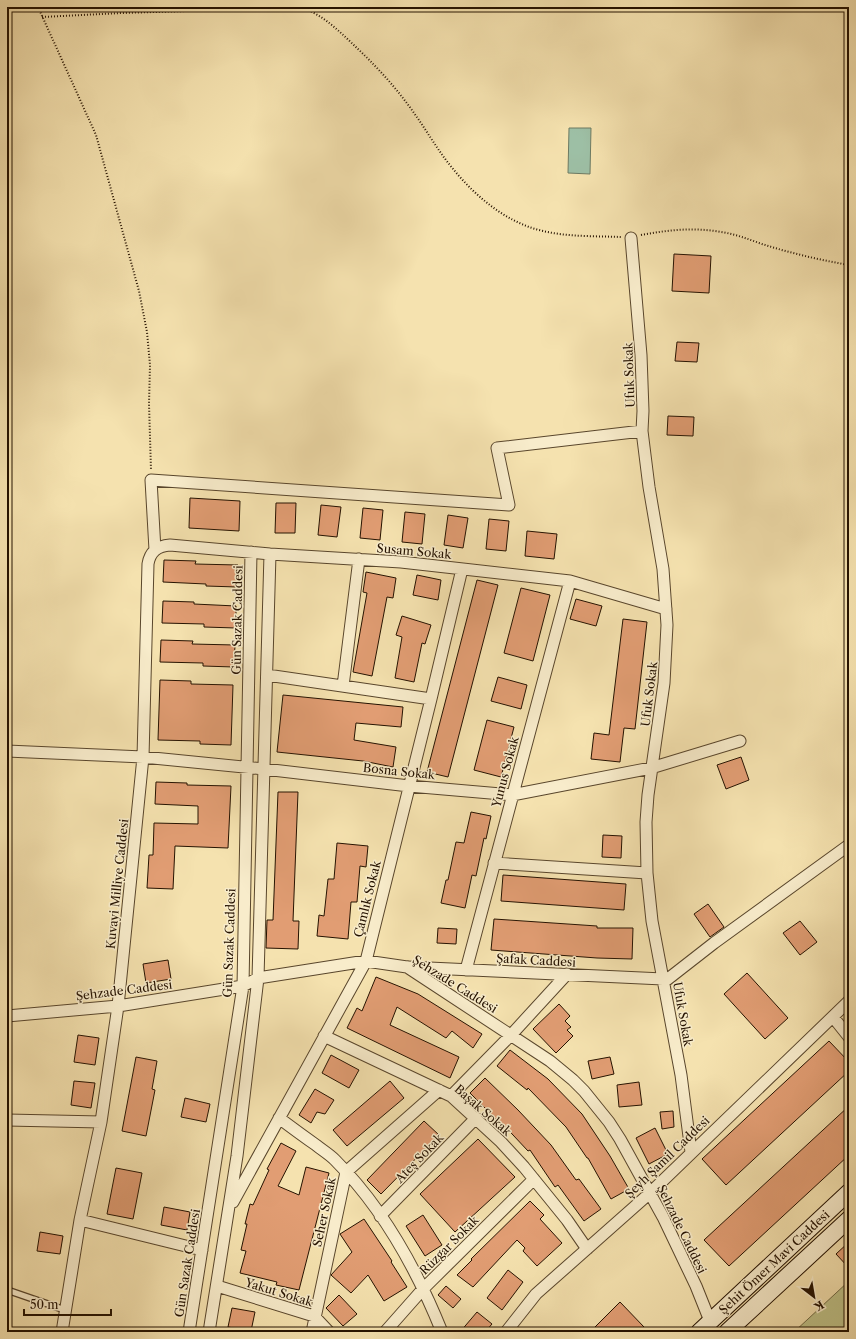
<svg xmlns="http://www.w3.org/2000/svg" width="856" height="1339" font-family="'Libre Caslon Text',serif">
<rect width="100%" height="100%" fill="#f5e2af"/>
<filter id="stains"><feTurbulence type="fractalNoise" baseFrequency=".005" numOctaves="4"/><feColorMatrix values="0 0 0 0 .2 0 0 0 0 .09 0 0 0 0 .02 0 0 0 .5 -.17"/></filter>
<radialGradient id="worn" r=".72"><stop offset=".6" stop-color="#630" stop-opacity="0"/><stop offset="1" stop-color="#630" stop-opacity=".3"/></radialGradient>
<!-- green -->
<path fill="#bfc288" stroke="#726a44" d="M849 1281V1332H794Z"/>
<!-- water -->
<path fill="#9dbfa5" stroke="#6d7a63" d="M569 128H591L590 174 568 173Z"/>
<!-- building -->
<path fill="#e19d73" stroke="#251200" d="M674 254 711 256 709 293 672 291Z
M677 342 699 343 697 362 675 361Z
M668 416 694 417 693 436 667 435Z
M190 498 240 501 239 531 189 528Z
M276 503H296L295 533H275Z
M321 505 341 507 337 537 318 535Z
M363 508 383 510 380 540 360 538Z
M405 512 425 514 422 544 402 542Z
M448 515 468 518 463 548 444 545Z
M489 519 509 521 506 551 486 549Z
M527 531 557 534 554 559 525 556Z
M164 560 196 561 195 564 238 565 237 587 206 586V584L163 582Z
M366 572 396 578 393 598 387 597 372 676 353 672 367 593 363 592Z
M417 575 441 580 438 600 413 595Z
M477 580 498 585 448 777 427 772Z
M521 588 550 595 533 661 504 653Z
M576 599 602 606 596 626 570 619Z
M163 601 194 602V604L236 606V628L204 627V624L162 623Z
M402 616 431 625 425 644 422 643 414 682 395 678 402 637 396 635Z
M623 619 647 622 635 729 624 728 620 762 591 759 594 733 609 735Z
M161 640 193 641 192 644 235 645 234 667 203 666V663L160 662Z
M498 677 527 685 521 709 491 701Z
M160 680 191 681V684L233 685 231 745 200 744V741L158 740Z
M283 695 403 707 401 727 356 723 354 740 396 747 393 767 363 761 277 752Z
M487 720 514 727 501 777 474 770Z
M741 757 749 780 726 789 717 765Z
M156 782 187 783V785L231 786 228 848 175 846 173 889 147 888 149 855H153L154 823 198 824V806L155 804Z
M278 792H298L293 921H299L298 949 266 948 267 920H273Z
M471 812 491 816 486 839 484 838 476 876 472 875 465 908 441 903 446 880H448L456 842 464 843Z
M603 835 622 836 621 858 602 857Z
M337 843 368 846 366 867 360 866 357 902H351L348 939 317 936 319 915 324 916 328 879H334Z
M503 875 626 884 624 910 501 901Z
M708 904 724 927 710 937 694 914Z
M494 919 597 926V928H633L632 959 597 958 491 950Z
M800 921 817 942 800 955 783 933Z
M438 928 457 929 456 944 437 943Z
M168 960 171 979 146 983 143 964Z
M747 973 788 1018 765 1039 724 994Z
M376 977 418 994 482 1034 473 1048 452 1031 446 1038 397 1007 390 1025 459 1057 450 1078 347 1028 357 1008 362 1011Z
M559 1004 570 1016 565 1021 571 1027 567 1030 573 1036 556 1053 533 1029Z
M78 1035 99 1038 95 1065 74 1062Z
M829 1041 849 1062V1071L726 1185 702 1159Z
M510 1050 548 1079 582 1114 610 1156 629 1189 611 1199 588 1158H587L566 1127 528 1088 527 1090 497 1066Z
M331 1055 359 1070 349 1088 322 1073Z
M136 1057 157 1061 152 1089 155 1090 146 1136 122 1131Z
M610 1057 614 1074 592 1079 588 1061Z
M485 1078 518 1110 551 1145 576 1180 579 1179 601 1209 584 1221 558 1185 555 1187 530 1150 528 1151 498 1119 497 1120 470 1093Z
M74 1081 95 1083 91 1108 71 1105Z
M390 1081 404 1098 347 1146 333 1130Z
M639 1082 642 1105 619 1107 617 1085Z
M315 1089 334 1100 325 1114 317 1112 311 1123 299 1115Z
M185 1098 210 1104 206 1122 181 1117Z
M849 1106V1155L729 1266 704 1240Z
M673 1111 674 1127 662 1129 660 1112Z
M424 1121 439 1135 381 1194 367 1180Z
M655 1128 668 1154 649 1164 636 1138Z
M478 1139 515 1177 455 1232 420 1194Z
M281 1143 296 1151 278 1186 299 1195 306 1167 329 1173 299 1290 276 1285 277 1282 240 1273 246 1251 241 1250 247 1224H245L250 1204 253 1205 269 1170 267 1169Z
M116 1168 142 1173 133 1219 107 1214Z
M530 1201 544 1215 540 1219 562 1243 537 1266 523 1251 525 1248 517 1240 473 1287 457 1275 472 1260 471 1259Z
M164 1207 190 1212 187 1230 161 1225Z
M423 1215 442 1245 425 1256 406 1226Z
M364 1219 392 1261 391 1262 407 1287 384 1301 368 1275 351 1293 331 1275 352 1252 340 1234Z
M40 1232 63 1236 60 1254 37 1251Z
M849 1242V1268L836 1254Z
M508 1270 523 1282 502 1310 487 1298Z
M446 1286 461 1299 453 1308 438 1295Z
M339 1295 357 1314 343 1326 326 1308Z
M620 1302 644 1327 639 1332H590Z
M232 1308 255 1312 251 1331 228 1327Z
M477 1312 492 1324 485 1332H460Z"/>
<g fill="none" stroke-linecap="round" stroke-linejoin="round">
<!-- service casing -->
<g stroke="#59462c" stroke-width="8">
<path id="service" d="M7 1290 65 1310"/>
</g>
<!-- minor casing -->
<g stroke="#59462c" stroke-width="13">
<path id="minor" d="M631 238 641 355 643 411 642 431 649 487 663 569 667 625 664 683 648 795 646 822 647 873 652 921 681 1075 691 1152
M155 550 151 480 509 505 497 448 642 431
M267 675 431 699
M343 686 359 559
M7 751 143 757 264 769 409 786 512 795 651 768 740 741
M494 863 647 873
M408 967 663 979
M466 970 570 581
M664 982 714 943 849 845
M7 1016 118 1006 243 986 258 978 366 961 407 967 550 1061 573 1080 584 1091 609 1122 620 1139 663 1217 696 1286 710 1321
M833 1017 849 1037
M324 1036 451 1096 501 1142 524 1167 567 1220 587 1249
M451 1096 511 1035 567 974
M279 1118C291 1127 303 1136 316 1145 322 1150 329 1154 335 1160 383 1208 417 1270 442 1332
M7 1120 101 1122
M233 1202 366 961 431 699 462 569
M380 1216 476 1118
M80 1220 202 1250
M217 1286 314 1316 329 1332
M62 1332 80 1220 101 1122 118 1006 143 757 148 564C150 552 157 546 170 545L270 554 401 562 570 581 666 609
M189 1332 243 986 251 552
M209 1332 237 1156 258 978 270 554
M312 1332 346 1172 439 1090
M385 1332 423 1289 534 1179
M506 1332 536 1294 650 1193 849 1001"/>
</g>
<!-- secondary casing -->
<g stroke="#251200" stroke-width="18">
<path id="secondary" d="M699 1332 849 1192
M727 1332 849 1219"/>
</g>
<!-- path -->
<path stroke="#251200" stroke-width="2" stroke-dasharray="1 2" stroke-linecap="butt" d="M38 7 96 135 139 291 147 332 150 365 149 404 151 470
M300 7C323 14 341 33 358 49 379 69 398 90 414 113 424 127 433 142 443 156 467 189 502 222 543 231 568 237 596 236 621 237
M42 17 122 13 221 10 236 7
M641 235C668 230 694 227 721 232 735 234 748 239 762 244 790 253 820 260 849 265"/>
<!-- service -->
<use href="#service" stroke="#f8eccb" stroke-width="5.5"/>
<!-- minor -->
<use href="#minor" stroke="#f8eccb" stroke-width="11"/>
<!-- secondary -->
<use href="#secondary" stroke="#f8eccb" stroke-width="16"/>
</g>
<g text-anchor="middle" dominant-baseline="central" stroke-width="3" stroke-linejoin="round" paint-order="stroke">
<!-- street labels -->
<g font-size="12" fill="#251200" stroke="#f8eccb">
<text transform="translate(629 375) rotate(-92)">Ufuk Sokak</text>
<text transform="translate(414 551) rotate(5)">Susam Sokak</text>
<text transform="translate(237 620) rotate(-89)">Gün Sazak Caddesi</text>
<text transform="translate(649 694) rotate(-83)">Ufuk Sokak</text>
<text transform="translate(399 771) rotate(6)">Bosna Sokak</text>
<text transform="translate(505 772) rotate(-75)">Yunus Sokak</text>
<text transform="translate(117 884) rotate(-84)">Kuvayi Milliye Caddesi</text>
<text transform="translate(367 899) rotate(-76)">Çamlık Sokak</text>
<text transform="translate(229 943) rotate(-88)">Gün Sazak Caddesi</text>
<text transform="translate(536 960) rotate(3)">Şafak Caddesi</text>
<text transform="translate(455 984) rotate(32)">Şehzade Caddesi</text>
<text transform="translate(124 990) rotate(-7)">Şehzade Caddesi</text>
<text transform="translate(683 1014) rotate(80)">Ufuk Sokak</text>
<text transform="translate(483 1110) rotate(41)">Başak Sokak</text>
<text transform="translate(667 1157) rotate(-44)">Şeyh Şamil Caddesi</text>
<text transform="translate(419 1158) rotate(-46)">Ateş Sokak</text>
<text transform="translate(324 1212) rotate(-78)">Seher Sokak</text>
<text transform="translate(682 1229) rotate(64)">Şehzade Caddesi</text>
<text transform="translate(449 1245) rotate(-45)">Rüzgar Sokak</text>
<text transform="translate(774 1262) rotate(-43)">Şehit Ömer Mavi Caddesi</text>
<text transform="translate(187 1263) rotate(-81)">Gün Sazak Caddesi</text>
<text transform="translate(279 1292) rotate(17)">Yakut Sokak</text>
</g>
</g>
<!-- margin -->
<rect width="856" height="1339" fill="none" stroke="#f5e2af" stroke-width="24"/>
<rect x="8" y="8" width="840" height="1323" fill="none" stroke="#251200" stroke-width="2"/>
<rect x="12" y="12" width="832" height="1315" fill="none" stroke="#251200"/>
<!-- north arrow -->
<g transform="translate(814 1297) rotate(149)" stroke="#f8eccb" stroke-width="3" paint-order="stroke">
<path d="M0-3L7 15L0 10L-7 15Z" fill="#251200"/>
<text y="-6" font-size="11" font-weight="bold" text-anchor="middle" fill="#251200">K</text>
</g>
<!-- scale -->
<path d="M24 1309v6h87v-6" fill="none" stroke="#251200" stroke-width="2"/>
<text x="30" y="1309" font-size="12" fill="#251200" stroke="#f8eccb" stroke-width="3" paint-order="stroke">50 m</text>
<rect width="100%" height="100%" filter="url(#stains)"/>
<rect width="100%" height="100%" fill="url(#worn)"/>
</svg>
